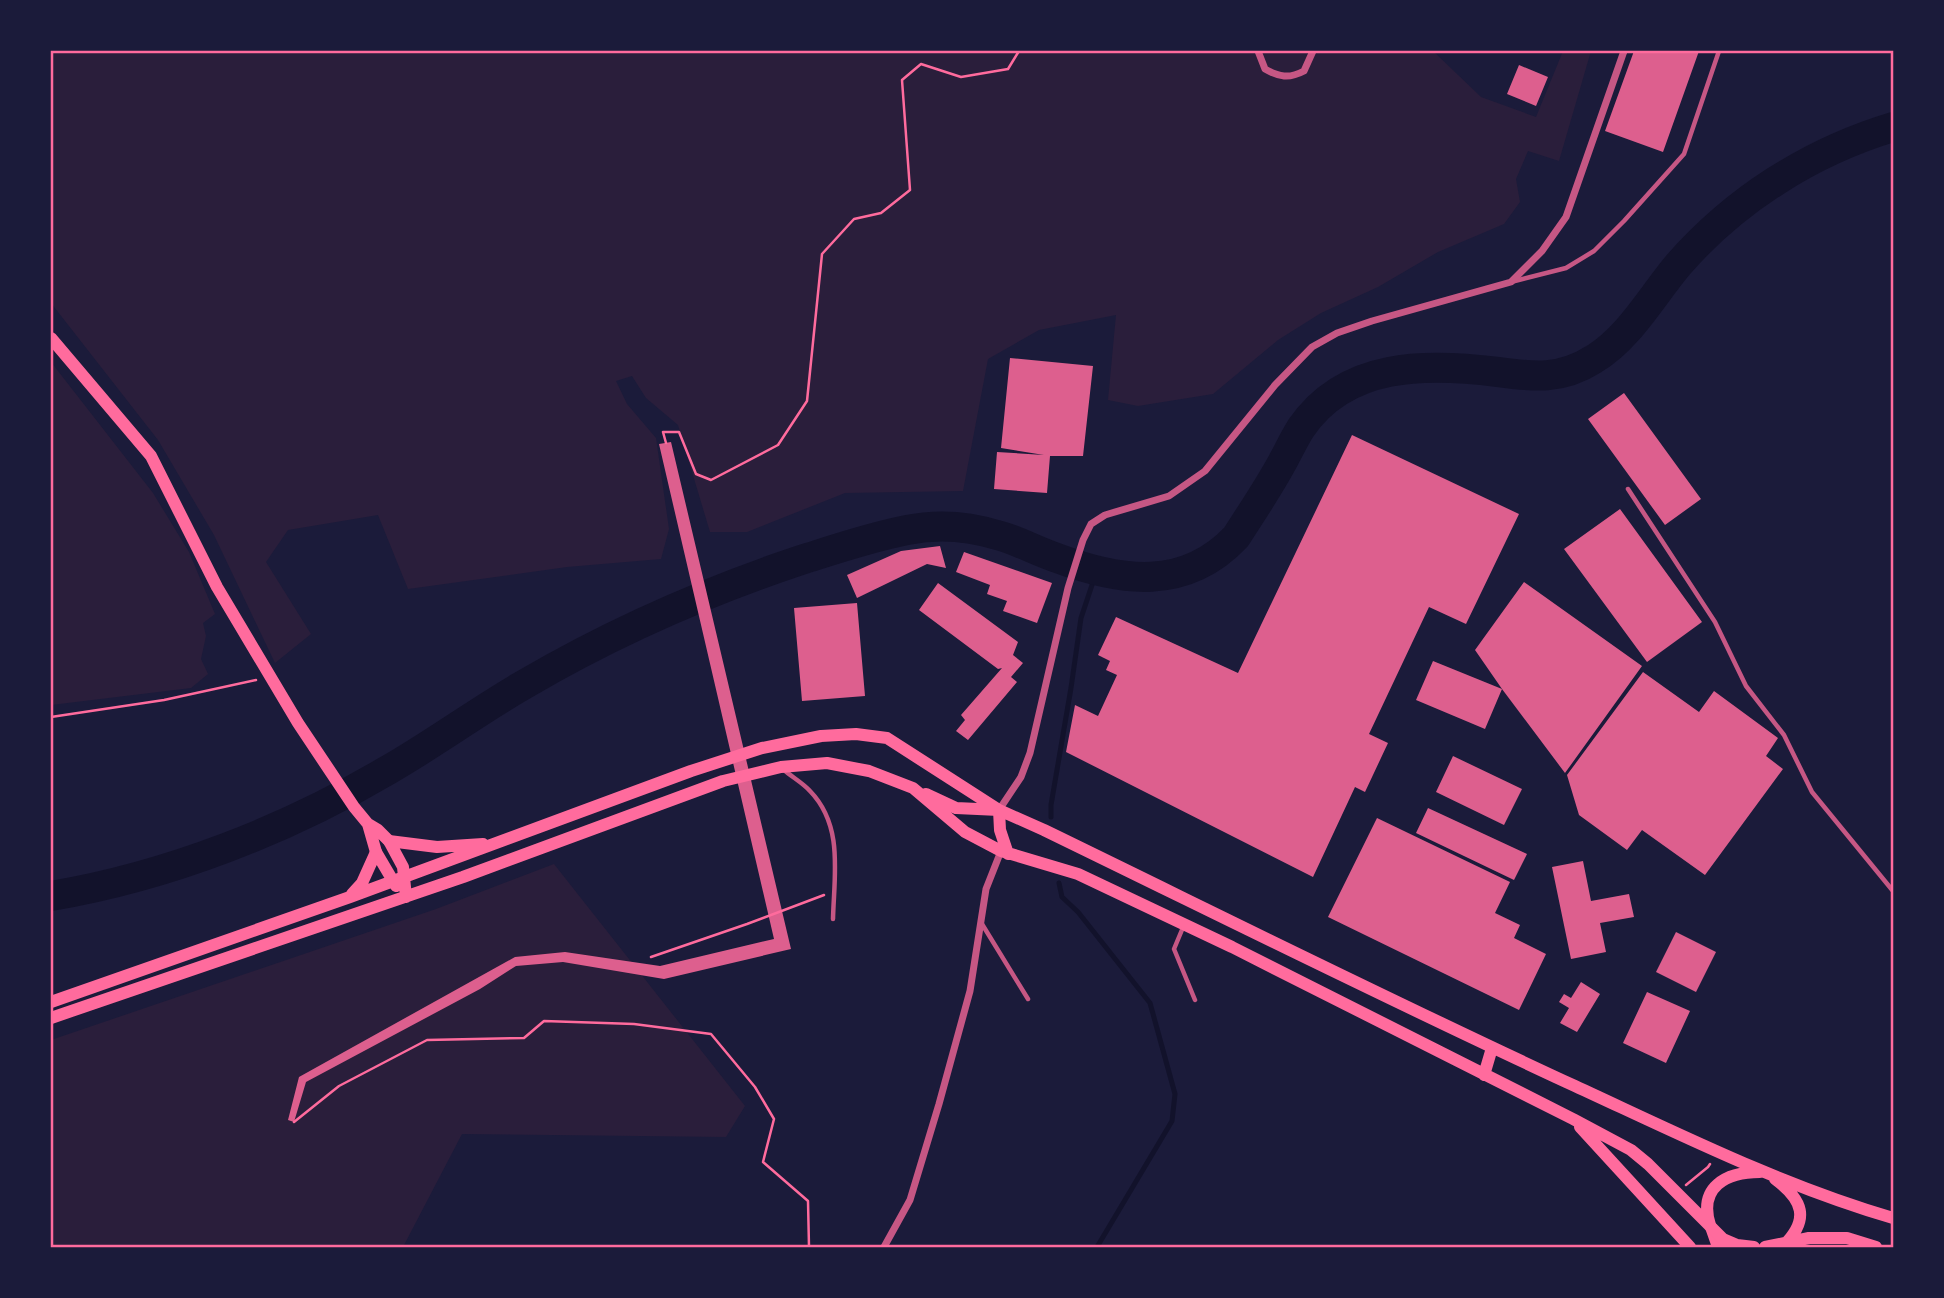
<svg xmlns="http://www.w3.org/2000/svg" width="1944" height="1298" font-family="'DM Sans',sans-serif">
<rect width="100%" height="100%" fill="#1b1b3a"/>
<!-- green -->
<path fill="#2a1e3b" d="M51 51H1433L1481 97 1536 117 1563 51H1591L1559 161 1528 151 1516 179 1520 202 1504 224 1438 252 1378 287 1321 313 1278 340 1213 394 1138 406 1108 400 1116 315 1039 330 988 359 963 491 845 493 747 532H710L678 425 646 398 632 376 616 381 627 404 656 438 669 529 661 559 567 567 408 589 378 515 288 530 266 562 311 634 275 663 214 535 158 440 51 303Z
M51 362 153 493 189 552 215 614 203 623 206 636 201 659 208 674 191 688 51 705Z
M554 864 745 1106 726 1137 462 1134 403 1247H51V1040L436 909Z"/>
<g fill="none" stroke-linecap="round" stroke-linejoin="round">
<!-- stream -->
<path stroke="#12122b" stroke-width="5" d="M1051 817V805L1071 688 1081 618 1097 570
M1059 883 1062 897 1078 912 1150 1003 1175 1094 1172 1121 1097 1247"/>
<!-- river -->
<path stroke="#12122b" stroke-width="30" d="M51 896C169 876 286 830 388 770 435 743 478 711 525 684 612 633 705 592 801 560 836 549 871 537 907 530 936 524 968 526 997 535 1017 540 1036 551 1057 558 1121 582 1185 591 1236 537 1252 512 1269 487 1283 461 1289 450 1294 439 1301 428 1346 362 1426 363 1498 372 1534 377 1561 380 1594 359 1629 338 1652 296 1678 265 1735 200 1810 152 1893 127"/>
</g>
<!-- building -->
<path fill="#dd5f8e" d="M1634 51H1699L1663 152 1605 131Z
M1519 65 1548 77 1536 106 1507 94Z
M1010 358 1093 366 1083 456H1050L1047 493 994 489 997 452 1044 455 1001 448Z
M1624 393 1701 499 1665 525 1588 419Z
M1352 435 1519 514 1466 624 1429 607 1369 734 1388 743 1365 792 1355 787 1313 877 1066 752 1075 705 1098 716 1117 675 1106 670 1110 661 1098 655 1116 617 1238 673Z
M671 442 791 949 664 979 563 962 516 966 480 989 306 1082 294 1122 288 1120 299 1077 515 957 565 952 660 966 774 939 659 444Z
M1620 509 1702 622 1647 662 1564 549Z
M940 546 946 568 927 564 857 598 847 575 901 551Z
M964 552 1052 583 1037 623 1003 611 1007 601 987 594 990 585 956 572Z
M1524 582 1642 666 1565 773 1502 689 1485 729 1416 700 1433 661 1502 689 1475 650Z
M938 583 1018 642 1013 655 1023 663 1011 677 1017 682 968 740 956 731 965 720 961 715 1002 668 998 669 919 610Z
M857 603 865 696 802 701 794 608Z
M1643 672 1699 712 1714 691 1778 738 1766 756 1783 769 1705 875 1642 830 1627 850 1579 815 1567 775Z
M1453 756 1522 789 1504 825 1436 792Z
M1428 808 1527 854 1514 880 1416 833Z
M1377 818 1510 882 1495 913 1520 925 1514 938 1546 954 1519 1010 1328 917Z
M1583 861 1591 901 1629 894 1634 917 1600 923 1606 952 1571 959 1552 867Z
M1676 932 1716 952 1696 992 1656 972Z
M1581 982 1600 994 1577 1032 1560 1023 1569 1008 1559 1002 1564 994 1571 998Z
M1647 992 1690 1011 1666 1063 1623 1043Z"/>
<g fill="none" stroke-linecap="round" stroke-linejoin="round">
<!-- path -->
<path stroke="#ff6b9d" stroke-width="2.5" d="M666 443 663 432H679L696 474 711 480 778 445 807 401 822 254 854 219 881 213 910 190 902 80 921 64 961 77 1008 69 1019 51
M51 717 164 700 256 680
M651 957 747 924 824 895
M294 1122 339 1086 427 1040 524 1038 544 1021 634 1024 711 1034 755 1087 774 1119 763 1162 808 1201 809 1247
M1686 1185 1708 1167 1710 1164"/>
<!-- service -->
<path stroke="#c65784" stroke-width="4.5" d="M1511 282 1566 268 1594 251 1624 221 1684 154 1719 51
M1628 489 1715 622 1746 686 1784 735 1812 792 1893 891
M784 770C792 777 803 783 810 791 844 826 834 875 833 919
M982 924 1028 999
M1184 925 1174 949 1195 1000"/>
<!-- minor -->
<path stroke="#c65784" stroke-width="7" d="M1258 51 1265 69C1279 77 1289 79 1304 71L1313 51
M999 810 1021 777 1030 753 1068 588 1083 540 1091 524 1105 515 1169 496 1205 471 1275 385 1312 347 1337 333 1372 321 1511 282 1542 251 1566 217 1624 51
M884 1247 910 1200 939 1104 970 991 986 889 1001 851"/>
<!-- secondary -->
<path stroke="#ff6b9d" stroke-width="12" d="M51 338 151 456 217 587 298 723 354 807 368 824 378 830 389 841
M368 824 376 852
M1711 1227 1718 1247"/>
<!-- primary -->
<path stroke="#ff6b9d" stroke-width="12" d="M926 794 956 808 999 810 1000 830 1008 854
M389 841 437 847 483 844
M389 841 403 867 406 897
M376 852 396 886
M352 894 362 883 376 852
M51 1002 350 897 691 771 762 748 821 736 856 734 887 738 999 810 1044 830C1221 916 1397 1004 1575 1086 1679 1134 1783 1186 1893 1218
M51 1018 463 877 723 781 781 767 827 763 869 771 913 788 965 832 1001 851 1078 874 1232 947 1573 1119 1631 1150 1648 1164 1723 1239 1737 1245 1754 1247
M1484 1075 1492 1048
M1580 1127 1690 1247
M1775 1179C1803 1200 1810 1219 1784 1245
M1710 1225C1698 1187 1726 1172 1760 1172
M1765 1247 1809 1238H1847L1876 1247"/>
</g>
<!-- border -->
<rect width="1944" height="1298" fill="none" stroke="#1b1b3a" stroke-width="105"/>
<rect x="52" y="52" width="1840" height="1194" fill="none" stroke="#ff6b9d" stroke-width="2.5"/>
</svg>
